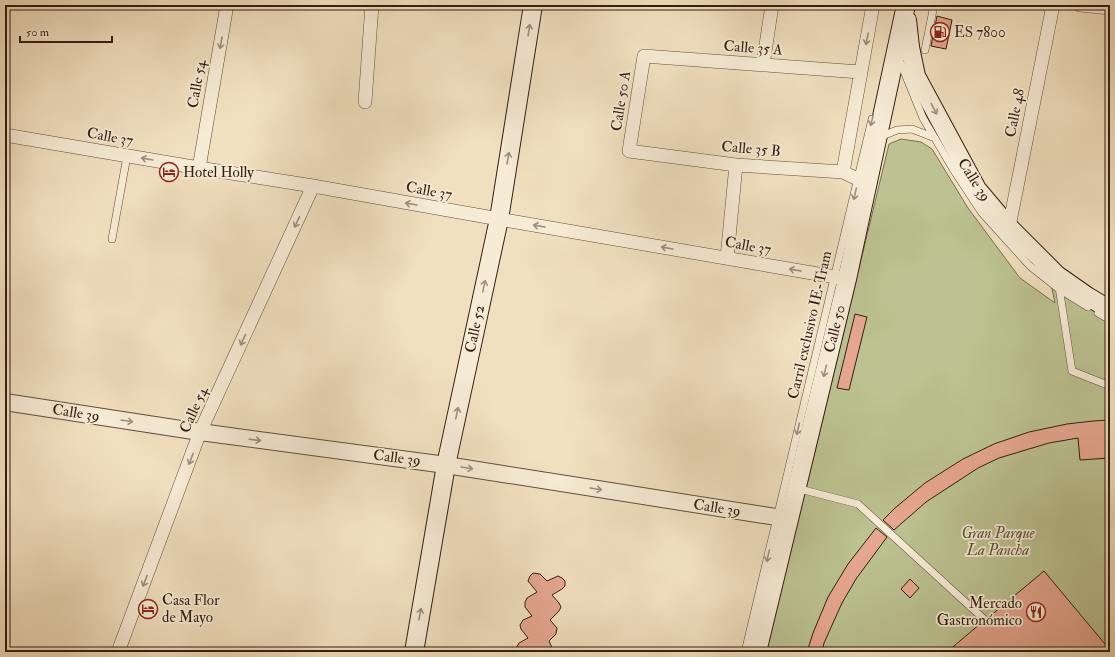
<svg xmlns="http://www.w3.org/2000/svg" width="1115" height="657" font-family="'IM FELL Double Pica',serif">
<rect width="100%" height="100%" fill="#f1e0bf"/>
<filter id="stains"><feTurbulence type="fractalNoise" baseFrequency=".005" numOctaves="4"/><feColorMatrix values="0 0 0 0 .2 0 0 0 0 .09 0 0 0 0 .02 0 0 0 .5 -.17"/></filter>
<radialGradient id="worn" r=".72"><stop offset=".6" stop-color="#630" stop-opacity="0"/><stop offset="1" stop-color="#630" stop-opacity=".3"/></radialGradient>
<!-- green -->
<path fill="#bcc291" stroke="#777051" d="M901 139 921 142 932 149 968 208 1020 278 1055 303 1049 275 1110 316V652H764L809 476 889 144Z"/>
<!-- building -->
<path fill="#e6a790" stroke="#321d11" d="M937 16 952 20 946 49 931 46Z
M855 314 867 317 849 390 837 388Z
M1110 420V436H1107L1109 458 1080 460 1078 438 1049 443 999 458 978 468 926 502 894 530 883 520 895 508 925 483 963 459 994 444 1029 432 1067 424 1093 421Z
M876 528 887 537 856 579 842 603 824 643 822 652H807L813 633 828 597 848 564Z
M1044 571 1110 650V652H947L981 623 984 625 988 624 990 621 989 617Z
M533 573 540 574 547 581 558 576 562 578 565 581V586L562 589 552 595 559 603 561 607 559 611 550 620 557 628 556 634 549 641 554 652H514L519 643 528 638 521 629 520 625 523 620 532 616 525 607V602L527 598 537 592 528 581 530 576Z
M910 579 919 588 910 598 901 589Z"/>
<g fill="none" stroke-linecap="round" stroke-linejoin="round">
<!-- service casing -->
<g stroke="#624e3c" stroke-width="8">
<path id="service" d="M925 50 934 5
M899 59 923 118 953 169 982 213 1030 266 1059 289 1088 307
M880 137 897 130 912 129 935 138
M112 239 127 156
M1059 287 1072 371 1110 386
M1098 313 1110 320
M796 488 858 504 985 620
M745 652 872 119"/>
</g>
<!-- minor casing -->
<g stroke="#624e3c" stroke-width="14">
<path id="minor" d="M1080 5 1110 8
M763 65 772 5
M860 72 644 56 629 151 736 165 843 172 868 184
M365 102 372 5
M5 135 199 168 313 186 499 219 847 279
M199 168 227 5
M843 172 873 5
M1009 227 1053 5
M727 258 736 165
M118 652 200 432 313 186"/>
</g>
<!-- tertiary casing -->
<g stroke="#624e3c" stroke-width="18">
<path id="tertiary" d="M5 402 200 432 446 465 789 519"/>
</g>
<!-- secondary casing -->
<g stroke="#321d11" stroke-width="20">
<path id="secondary" d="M907 20 910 47 916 76 977 189 1009 227 1057 275 1087 296 1110 310
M414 652 446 465 499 219 533 5
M757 652 847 279 906 5"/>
</g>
<!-- service -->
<use href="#service" stroke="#f6ebd5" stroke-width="7"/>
<!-- minor -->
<use href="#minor" stroke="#f6ebd5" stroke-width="13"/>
<!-- tertiary -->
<use href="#tertiary" stroke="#f6ebd5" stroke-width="16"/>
<!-- secondary -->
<use href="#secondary" stroke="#f6ebd5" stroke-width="18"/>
</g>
<!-- one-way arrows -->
<defs><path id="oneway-shaft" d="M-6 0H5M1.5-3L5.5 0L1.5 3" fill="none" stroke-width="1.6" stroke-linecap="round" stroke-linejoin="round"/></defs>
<g stroke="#9e8e7d">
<use href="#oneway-shaft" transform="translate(529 30) rotate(-81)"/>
<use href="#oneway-shaft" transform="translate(867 39) rotate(101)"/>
<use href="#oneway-shaft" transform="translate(221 43) rotate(100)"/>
<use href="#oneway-shaft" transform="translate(934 109) rotate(62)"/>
<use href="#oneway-shaft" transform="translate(872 120) rotate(103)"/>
<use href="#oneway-shaft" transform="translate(508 158) rotate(-81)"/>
<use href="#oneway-shaft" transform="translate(147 159) rotate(-170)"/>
<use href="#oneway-shaft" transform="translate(855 194) rotate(103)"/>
<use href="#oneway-shaft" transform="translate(411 204) rotate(-170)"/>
<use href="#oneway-shaft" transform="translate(297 222) rotate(115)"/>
<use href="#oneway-shaft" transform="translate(539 226) rotate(-170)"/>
<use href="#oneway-shaft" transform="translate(667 248) rotate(-170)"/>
<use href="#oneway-shaft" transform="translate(795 270) rotate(-170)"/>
<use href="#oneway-shaft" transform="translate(484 286) rotate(-78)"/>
<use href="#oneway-shaft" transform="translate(243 340) rotate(115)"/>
<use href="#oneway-shaft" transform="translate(825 371) rotate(104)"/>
<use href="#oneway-shaft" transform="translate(457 413) rotate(-78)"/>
<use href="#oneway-shaft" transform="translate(127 421) rotate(9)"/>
<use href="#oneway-shaft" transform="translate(798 429) rotate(103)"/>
<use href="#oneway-shaft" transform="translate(255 440) rotate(7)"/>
<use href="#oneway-shaft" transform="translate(191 459) rotate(110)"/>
<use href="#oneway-shaft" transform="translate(467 468) rotate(9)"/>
<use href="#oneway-shaft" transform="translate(596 489) rotate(9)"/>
<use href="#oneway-shaft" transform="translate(768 556) rotate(103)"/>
<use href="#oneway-shaft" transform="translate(145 581) rotate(111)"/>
<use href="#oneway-shaft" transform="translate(420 614) rotate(-80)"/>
</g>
<!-- icons -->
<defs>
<g id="fuel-ring" transform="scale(1)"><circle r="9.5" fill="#f6ebd5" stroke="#8f2418" stroke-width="1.5"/><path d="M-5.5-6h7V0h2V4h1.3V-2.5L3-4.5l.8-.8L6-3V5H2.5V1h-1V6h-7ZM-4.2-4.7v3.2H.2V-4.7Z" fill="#8f2418"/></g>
<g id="hotel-ring" transform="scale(1)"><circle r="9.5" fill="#f6ebd5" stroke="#8f2418" stroke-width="1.5"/><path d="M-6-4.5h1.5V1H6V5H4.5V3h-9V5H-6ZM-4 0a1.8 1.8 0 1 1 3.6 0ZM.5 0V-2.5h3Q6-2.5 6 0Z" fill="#8f2418"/></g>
<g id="restaurant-ring" transform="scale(1)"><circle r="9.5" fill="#f6ebd5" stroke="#8f2418" stroke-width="1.5"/><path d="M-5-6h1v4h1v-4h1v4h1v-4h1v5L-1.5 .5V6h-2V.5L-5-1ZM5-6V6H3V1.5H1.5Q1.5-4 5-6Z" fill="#8f2418"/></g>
</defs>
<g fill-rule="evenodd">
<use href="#fuel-ring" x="940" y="32"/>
<use href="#hotel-ring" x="169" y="172"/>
<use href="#hotel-ring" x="148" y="609"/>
<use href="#restaurant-ring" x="1036" y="612"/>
</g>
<g text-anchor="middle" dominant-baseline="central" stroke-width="3.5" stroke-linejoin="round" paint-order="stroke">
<!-- poi labels -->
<g font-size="15" fill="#321d11" stroke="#f6ebd5" text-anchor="start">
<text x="954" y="32">ES 7800</text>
<text x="183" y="172">Hotel Holly</text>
<text x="162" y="600">Casa Flor<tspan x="162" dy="17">de Mayo</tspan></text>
<text x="1022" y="603" text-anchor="end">Mercado<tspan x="1022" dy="17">Gastronómico</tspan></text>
</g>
<!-- street labels -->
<g font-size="15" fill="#321d11" stroke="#f6ebd5">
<text transform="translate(753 48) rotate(4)">Calle 35 A</text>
<text transform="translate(197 84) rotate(-80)">Calle 54</text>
<text transform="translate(621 101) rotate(-81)">Calle 50 A</text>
<text transform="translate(1015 113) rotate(-79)">Calle 48</text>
<text transform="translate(110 137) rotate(10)">Calle 37</text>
<text transform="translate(751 149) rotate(5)">Calle 35 B</text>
<text transform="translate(974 180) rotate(58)">Calle 39</text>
<text transform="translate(429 191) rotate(10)">Calle 37</text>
<text transform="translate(748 246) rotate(10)">Calle 37</text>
<text transform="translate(810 325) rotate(-77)">Carril exclusivo IE-Tram</text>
<text transform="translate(475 329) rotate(-78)">Calle 52</text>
<text transform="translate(835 329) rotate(-76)">Calle 50</text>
<text transform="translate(194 410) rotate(-66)">Calle 54</text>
<text transform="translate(76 413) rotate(9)">Calle 39</text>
<text transform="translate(397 458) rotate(7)">Calle 39</text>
<text transform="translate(717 508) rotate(9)">Calle 39</text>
</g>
<!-- park labels -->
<g font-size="15" font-style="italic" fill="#5b4f37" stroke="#f6ebd5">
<text x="998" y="533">Gran Parque<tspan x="998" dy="17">La Pancha</tspan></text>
</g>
</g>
<!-- margin -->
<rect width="1115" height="657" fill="none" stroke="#f1e0bf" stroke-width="20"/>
<rect x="6" y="6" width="1103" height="645" fill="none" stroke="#321d11" stroke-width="2"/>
<rect x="10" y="10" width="1095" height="637" fill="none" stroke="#321d11"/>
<!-- scale -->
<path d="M20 36v6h92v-6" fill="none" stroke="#321d11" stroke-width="2"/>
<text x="26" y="36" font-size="12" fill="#321d11" stroke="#f6ebd5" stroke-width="3" paint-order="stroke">50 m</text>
<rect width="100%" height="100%" filter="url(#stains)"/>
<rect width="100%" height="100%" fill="url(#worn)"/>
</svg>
